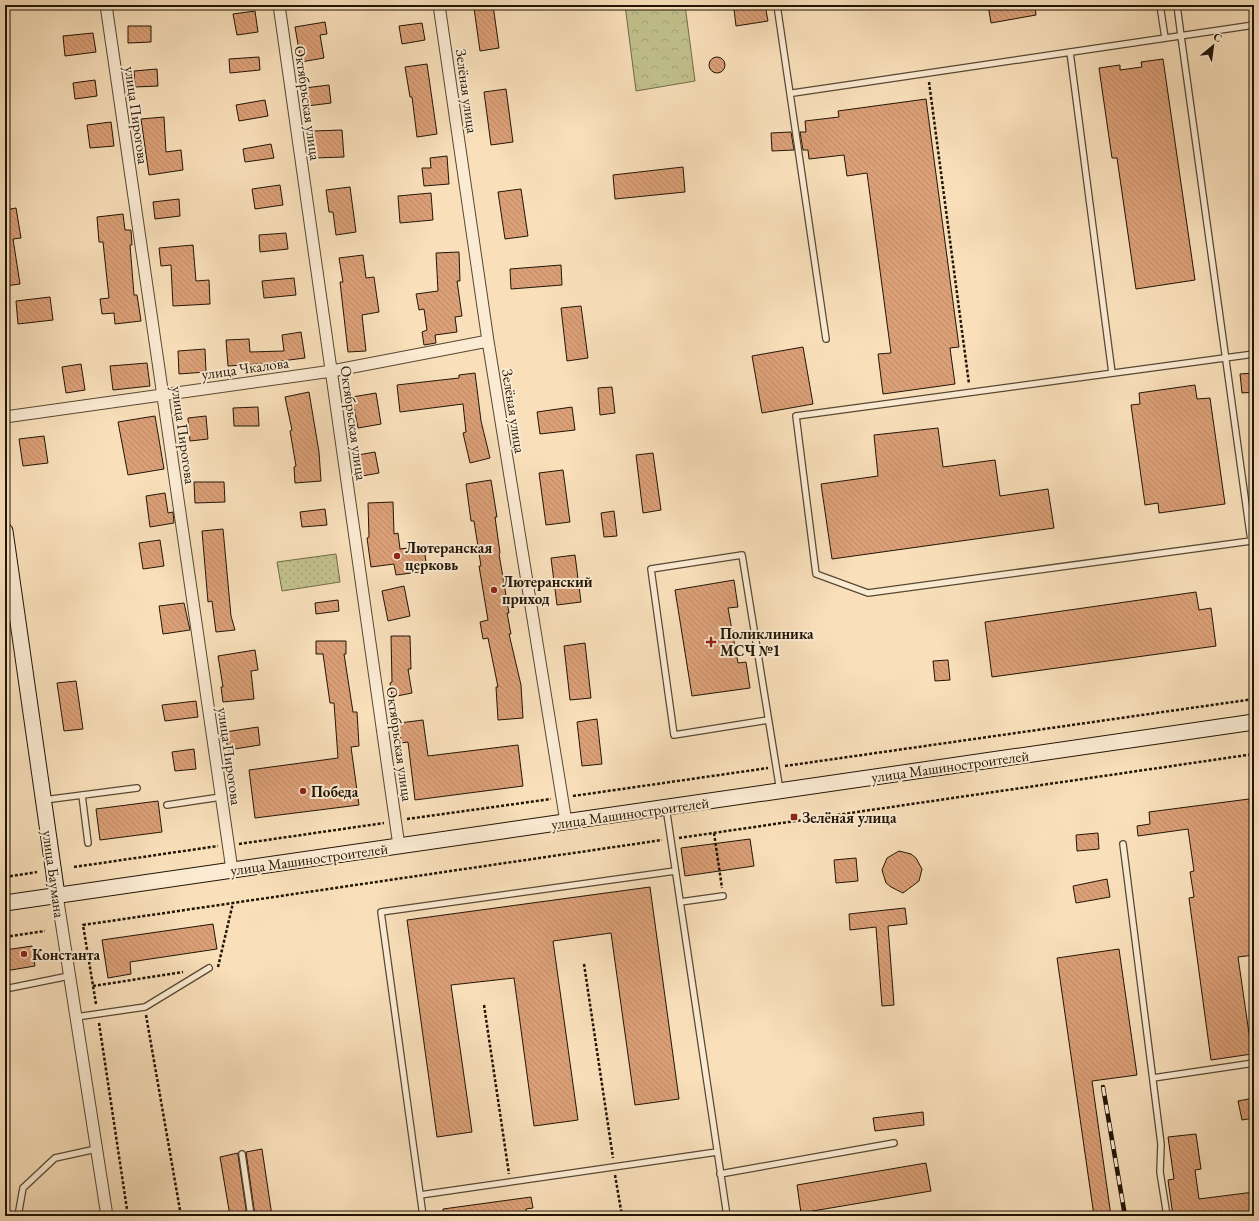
<svg xmlns="http://www.w3.org/2000/svg" width="1259" height="1221" font-family="'EB Garamond',serif">
<defs>
<pattern id="forest-crowns" width="20" height="18" patternUnits="userSpaceOnUse"><rect width="20" height="18" fill="#c2c18d"/><path d="M2 6a3 3 0 1 1 6 0M12 15a3 3 0 1 1 6 0" fill="none" stroke="#a6a578"/></pattern>
<pattern id="park-dots" width="8" height="8" patternUnits="userSpaceOnUse"><rect width="8" height="8" fill="#c2c18d"/><path d="M2 2h.1M6 6h.1" fill="none" stroke="#a6a578" stroke-width="1.8" stroke-linecap="round"/></pattern>
<pattern id="building-back-hatch" width="6" height="6" patternUnits="userSpaceOnUse"><rect width="6" height="6" fill="#dca078"/><path d="M-1 5l2 2M0 0l6 6M5-1l2 2" fill="none" stroke="#bc8966"/></pattern>
</defs>
<rect width="100%" height="100%" fill="#f9e0bb"/>
<filter id="stains"><feTurbulence type="fractalNoise" baseFrequency=".005" numOctaves="4"/><feColorMatrix values="0 0 0 0 .2 0 0 0 0 .09 0 0 0 0 .02 0 0 0 .5 -.17"/></filter>
<radialGradient id="worn" r=".72"><stop offset=".6" stop-color="#630" stop-opacity="0"/><stop offset="1" stop-color="#630" stop-opacity=".3"/></radialGradient>
<!-- forest -->
<path fill="url(#forest-crowns)" stroke="#726b49" d="M625 5H685L695 81 636 91Z"/>
<!-- park -->
<path fill="url(#park-dots)" stroke="#726b49" d="M336 554 340 582 282 591 277 562Z"/>
<!-- building -->
<path fill="url(#building-back-hatch)" stroke="#211505" d="M493 5 499 48 480 51 474 8Z
M765 5 768 21 736 26 734 9Z
M988 5H1035L1036 15 991 23Z
M255 11 258 32 237 35 233 14Z
M325 22 327 34 320 35 324 58 301 62 295 27Z
M422 23 425 40 402 44 399 26Z
M128 26H151V42L128 43Z
M93 33 96 52 65 56 63 36Z
M259 57 260 70 230 73 229 59Z
M709 65a8 8 0 1 1 16 0a8 8 0 1 1-16 0Z
M1163 59 1195 280 1136 289 1117 158H1112L1099 68 1120 65V70L1142 67 1141 62Z
M427 64 437 134 417 137 412 97H410L405 67Z
M157 69 158 86 135 87 134 71Z
M95 80 97 96 75 99 73 83Z
M329 85 331 103 307 106 305 88Z
M506 89 513 142 491 145 484 92Z
M926 99 959 347 950 348 955 384 883 394 878 354 891 353 867 173 847 176 844 155 809 159 808 150H803L800 132H806L805 121 839 117 838 111Z
M265 100 268 116 239 121 236 105Z
M164 117 166 152 181 150 183 170 149 175 141 119Z
M111 122 114 146 90 148 87 125Z
M342 130 344 157 315 158 314 131Z
M791 132 794 150 772 151 771 133Z
M271 144 274 158 245 162 243 149Z
M447 156 449 184 424 186 422 168H431L430 158Z
M683 167 685 192 615 199 613 175Z
M280 185 283 205 255 209 252 189Z
M350 187 356 232 336 235 333 212H329L326 190Z
M521 189 528 236 505 239 498 192Z
M431 193 433 220 400 223 398 196Z
M179 199 180 216 155 219 153 202Z
M16 208 21 238 13 239 20 284 5 286V210Z
M123 214 125 230H131L132 245H130L134 295H137L141 321 115 324 114 313 102 314 100 299 109 298 103 242H99L97 217Z
M286 233 288 249 260 252 259 235Z
M193 245 196 281 209 280 210 304 173 306 171 265 161 266 159 248Z
M459 252 460 281H457L462 316 455 317 457 332 435 335 436 343 424 345 422 332 427 330 424 309 419 310 416 294 438 291 436 253Z
M363 255 366 278 374 277 379 312 362 315 366 351 348 352 340 282H343L339 258Z
M561 265 562 285 511 289 510 269Z
M294 278 296 295 264 298 262 281Z
M50 297 53 320 18 324 16 301Z
M581 306 588 358 567 361 561 308Z
M301 332 305 358 273 362V363L228 366 226 340 249 339 250 352 284 351 282 335Z
M803 347 813 404 762 413 752 356Z
M205 349 206 372 179 374 178 351Z
M147 363 150 386 113 390 110 366Z
M81 364 85 390 66 393 62 367Z
M475 373 481 421 490 458 470 463 463 433 466 432 463 404 400 412 397 385 459 378V375Z
M1254 373V392L1242 393 1240 374Z
M1195 385 1197 399 1210 398 1225 504 1159 513 1158 503 1145 505 1131 405 1140 404 1139 393Z
M612 387 615 413 600 415 598 388Z
M309 392 319 452 321 481 295 483 294 467 296 466 290 431 292 430 285 397Z
M376 393 381 424 358 428 352 397Z
M258 407 259 426H234L233 408Z
M572 407 575 430 540 434 537 412Z
M155 416 164 469 128 475 118 422Z
M206 416 208 439 190 441 188 418Z
M938 428 943 467 995 460 1000 496 1048 489 1054 528 832 559 821 484 878 476 874 435Z
M44 436 48 463 23 466 19 439Z
M375 452 379 473 362 476 358 455Z
M653 453 661 510 643 513 636 455Z
M563 470 570 522 546 525 539 473Z
M491 480 497 517H495L500 553 499 554 509 613H507L511 634H509L521 685 523 718 498 720 496 687H498L488 638 483 639 480 622 488 620 479 566H481L474 521H471L466 484Z
M194 482H224L225 502 195 503Z
M165 493 168 513 173 512 174 523 150 527 146 496Z
M393 502 394 534 398 533 400 549 424 546 427 571 396 575 394 564 371 567 367 538 369 537 368 503Z
M325 509 327 525 302 527 300 512Z
M614 511 617 536 604 537 601 513Z
M223 529 231 616 235 630 216 632 212 601 208 602 202 531Z
M160 540 164 566 143 569 139 543Z
M575 555 581 602 557 605 551 558Z
M734 580 738 607 728 608 738 663 746 662 750 688 692 696 675 590Z
M404 586 410 616 388 621 382 591Z
M1196 592 1199 610 1211 608 1216 646 992 677 985 622Z
M338 600 339 611 316 614 315 603Z
M184 603 190 630 163 634 159 606Z
M391 636H410L411 669H408L412 693 392 697 390 683 392 682Z
M316 641H346V654H344L353 712H357L359 746 351 747 359 805 255 818 249 770 338 758 334 703H330L323 654H316Z
M585 643 591 698 570 700 564 646Z
M255 650 258 670 251 671 254 699 223 702 221 687H223L218 656Z
M948 660 950 680 935 681 933 661Z
M76 681 83 729 64 731 57 683Z
M196 701 198 717 165 721 162 705Z
M597 719 602 764 582 766 577 722Z
M423 720 428 756 518 745 523 786 415 800 408 742 401 743 399 723Z
M258 727 260 745 228 750 225 732Z
M194 749 196 769 175 771 172 752Z
M1249 799 1254 838V902H1251L1254 926V955L1238 957 1252 1054 1211 1060 1189 898 1194 897 1190 872 1194 871 1188 829 1138 836 1137 826 1150 824 1149 812Z
M158 801 162 832 100 840 96 809Z
M1098 833 1099 849 1077 851 1076 835Z
M750 839 754 866 685 876 681 848Z
M899 851 911 854 916 858 922 869 919 881 903 893 891 887 886 883 882 870 887 858Z
M856 858 858 881 836 883 834 860Z
M1107 879 1110 897 1076 903 1073 886Z
M650 887 679 1099 635 1105 611 933 553 941 578 1120 534 1126 514 978 451 985 472 1132 437 1137 407 920Z
M905 908 907 924 888 926 894 1005 882 1006 876 927 850 930 849 914Z
M213 924 217 949 130 962 131 974 108 978 102 940Z
M32 946 35 966 5 971V950Z
M1119 949 1137 1075 1092 1081 1111 1216H1094L1057 958Z
M1254 1098V1118L1242 1120 1238 1101Z
M923 1112 924 1125 875 1131 873 1118Z
M1196 1134 1201 1169 1195 1170 1199 1199 1254 1192V1216H1173L1168 1180 1174 1179 1168 1137Z
M262 1149 272 1216H255L246 1152Z
M238 1153V1155L247 1216H230L220 1157Z
M926 1163 931 1191 801 1213 797 1185Z
M531 1197 533 1208 526 1209 527 1216H444L443 1209Z"/>
<g fill="none" stroke-linecap="round" stroke-linejoin="round">
<!-- lane casing -->
<g stroke="#574832" stroke-width="8">
<path id="lane" d="M777 5 826 339
M1160 5 1165 38
M1177 5 1181 36 1251 541 868 593 816 574 796 416C948 394 1101 374 1254 354
M1070 52 1112 373
M793 93 1254 25
M768 720 674 735 651 569 742 555 780 791
M82 795 88 843
M44 800 137 788
M167 805 221 797
M666 807 727 1216
M1123 844 1161 1144 1160 1172 1167 1216
M680 902 723 896
M5 989 69 976
M76 1017 145 1007 209 968
M1153 1078 1254 1063
M242 1154 251 1216
M720 1174 894 1143
M420 1195 717 1152
M18 1216 23 1188 55 1158 96 1149
M46 1216H47
M423 1216 381 912 675 871"/>
</g>
<!-- street casing -->
<g stroke="#574832" stroke-width="13">
<path id="street" d="M106 5 232 870
M279 5 399 846
M439 5 488 341 566 822
M5 417 332 371 488 341
M57 895 107 1216"/>
</g>
<!-- secondary casing -->
<g stroke="#211505" stroke-width="17">
<path id="secondary" d="M5 531 57 895
M5 903 1254 722"/>
</g>
<!-- path -->
<path stroke="#211505" stroke-width="2.5" stroke-dasharray="3 2" stroke-linecap="butt" d="M929 82 969 384
M785 766 1254 699
M573 796 768 768
M407 819 551 799
M714 833 722 888
M679 838 1254 754
M239 844 384 823
M74 867 218 846
M5 877 37 872
M5 937 45 931
M584 964 613 1158
M218 967 233 903
M93 986 183 972
M96 1004 83 925 662 840
M484 1005 509 1174
M146 1015 181 1216
M99 1023 128 1216
M615 1175 622 1216"/>
<!-- lane -->
<use href="#lane" stroke="#fbebd3" stroke-width="5.5"/>
<!-- street -->
<use href="#street" stroke="#fbebd3" stroke-width="11"/>
<!-- secondary -->
<use href="#secondary" stroke="#fbebd3" stroke-width="15"/>
<!-- rail casing -->
<g stroke="#211505" stroke-width="4.5">
<path id="rail" d="M1103 1087 1125 1216"/>
</g>
<!-- rail -->
<use href="#rail" stroke="#fbebd3" stroke-width="3" stroke-dasharray="9" stroke-linecap="butt"/>
</g>
<!-- markers -->
<g fill="#8f2418" stroke="#fbebd3" stroke-width="1.5">
<circle cx="397" cy="556" r="4"/>
<circle cx="494" cy="590" r="4"/>
<path d="M709 636h4v4h4v4h-4v4h-4v-4h-4v-4h4z"/>
<circle cx="303" cy="791" r="4"/>
<rect x="790" y="813" width="8" height="8" rx="2"/>
<circle cx="24" cy="954" r="4"/>
</g>
<g text-anchor="middle" dominant-baseline="central" stroke-width="4" stroke-linejoin="round" paint-order="stroke">
<!-- street labels -->
<g font-size="15" fill="#211505" stroke="#fbebd3">
<text transform="translate(467 91) rotate(82)">Зелёная улица</text>
<text transform="translate(308 103) rotate(82)">Октябрьская улица</text>
<text transform="translate(137 115) rotate(82)">улица Пирогова</text>
<text transform="translate(245 368) rotate(-8)">улица Чкалова</text>
<text transform="translate(514 411) rotate(81)">Зелёная улица</text>
<text transform="translate(354 423) rotate(82)">Октябрьская улица</text>
<text transform="translate(184 435) rotate(82)">улица Пирогова</text>
<text transform="translate(400 744) rotate(82)">Октябрьская улица</text>
<text transform="translate(230 756) rotate(82)">улица Пирогова</text>
<text transform="translate(950 766) rotate(-8)">улица Машиностроителей</text>
<text transform="translate(630 813) rotate(-8)">улица Машиностроителей</text>
<text transform="translate(309 859) rotate(-8)">улица Машиностроителей</text>
<text transform="translate(54 874) rotate(82)">улица Баумана</text>
</g>
<!-- poi labels -->
<g font-size="15" font-weight="bold" fill="#211505" stroke="#fbebd3" text-anchor="start">
<text x="405" y="547">Лютеранская<tspan x="405" dy="17">церковь</tspan></text>
<text x="502" y="581">Лютеранский<tspan x="502" dy="17">приход</tspan></text>
<text x="720" y="633">Поликлиника<tspan x="720" dy="17">МСЧ №1</tspan></text>
<text x="311" y="791">Победа</text>
<text x="802" y="817">Зелёная улица</text>
<text x="32" y="954">Константа</text>
</g>
</g>
<!-- margin -->
<rect width="1259" height="1221" fill="none" stroke="#f9e0bb" stroke-width="20"/>
<rect x="6" y="6" width="1247" height="1209" fill="none" stroke="#211505" stroke-width="2"/>
<rect x="10" y="10" width="1239" height="1201" fill="none" stroke="#211505"/>
<!-- north arrow -->
<g transform="translate(1213 46) rotate(29)" stroke="#fbebd3" stroke-width="3" paint-order="stroke">
<path d="M0-3L7 15L0 10L-7 15Z" fill="#211505"/>
<text y="-6" font-size="11" font-weight="bold" text-anchor="middle" fill="#211505">С</text>
</g>
<rect width="100%" height="100%" filter="url(#stains)"/>
<rect width="100%" height="100%" fill="url(#worn)"/>
</svg>
